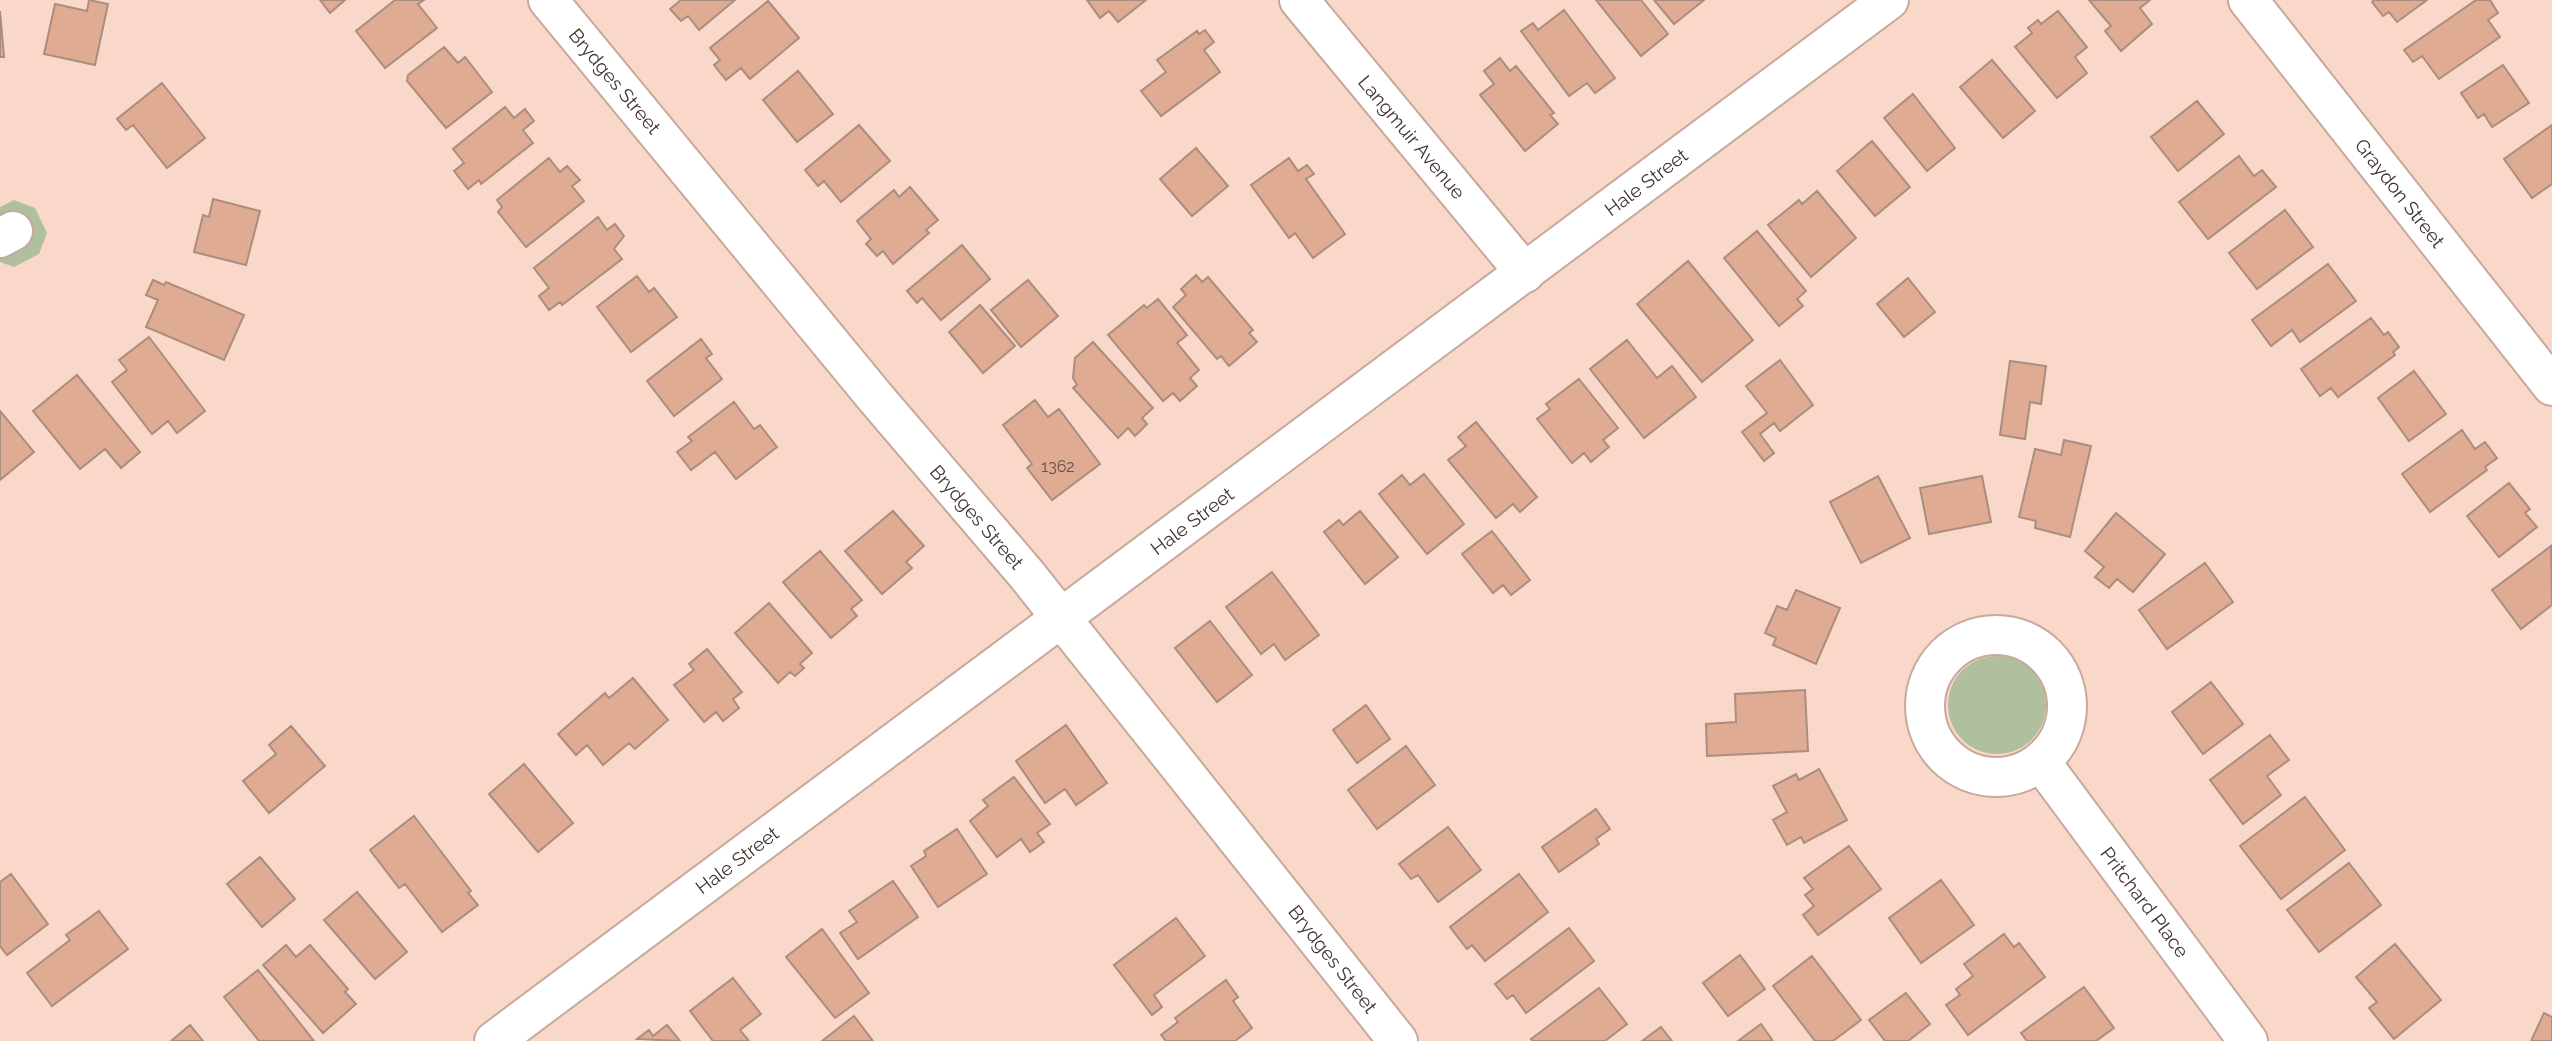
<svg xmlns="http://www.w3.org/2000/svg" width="2552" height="1041" font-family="Raleway,sans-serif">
<rect width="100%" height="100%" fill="#f9d8ca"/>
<!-- green -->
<path fill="#b0bf9d" d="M14 200 35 208 47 233 39 254 14 267 0 262V207Z
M1948 705a49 49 0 1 1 98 0a49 49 0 1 1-98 0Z"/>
<!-- building -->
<path fill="#dfab93" stroke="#ab8d80" stroke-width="2" d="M89 0 108 4 95 65 44 54 55 4 87 11Z
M320 0H345L330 13Z
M395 0H424L418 4 437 28 385 68 356 31Z
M681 0H735L699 30 688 16 681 21 670 9Z
M1087 0H1146L1118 22 1109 11 1100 18Z
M1596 0H1641L1668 34 1641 56Z
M1654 0H1704L1674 24Z
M2089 0H2150L2140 8 2152 24 2121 51 2105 31 2111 26Z
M2374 0H2427L2397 22 2389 12 2383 16 2372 2Z
M2476 0H2490L2498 13 2488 20 2500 37 2439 79 2422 56 2413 62 2404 50Z
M768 1 799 38 750 79 741 68 726 80 714 65 720 60 710 48Z
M1564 10 1615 78 1595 93 1587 83 1569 96 1521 31 1533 23 1538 30Z
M0 11 4 57H0Z
M2058 11 2087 47 2075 57 2087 73 2057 98 2015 47 2032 33 2028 28 2038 20 2041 24Z
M1205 30 1214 42 1204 50 1220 72 1161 116 1141 91 1166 72 1157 60 1197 31 1199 34Z
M444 47 458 63 465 57 492 92 446 128 407 81 408 75Z
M1500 58 1510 71 1516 66 1554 113 1550 115 1558 124 1525 151 1480 95 1494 84 1484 71Z
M1992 60 2035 111 2003 138 1960 87Z
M2503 65 2529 103 2492 127 2484 114 2478 118 2461 93Z
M798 71 833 114 797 142 763 100Z
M162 83 205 138 167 168 133 125 126 130 117 119Z
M1913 94 1955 148 1927 171 1884 118Z
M2197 101 2224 134 2178 171 2151 137Z
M505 107 514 118 525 109 534 121 523 130 533 143 481 184 479 180 468 189 454 171 464 163 453 149Z
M859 125 890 161 841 202 824 181 818 186 805 170Z
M2552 125V184L2532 198 2504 159Z
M1872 141 1910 187 1875 216 1837 171Z
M1196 148 1228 186 1192 216 1160 179Z
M2239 156 2254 176 2262 170 2276 187 2208 239 2179 202Z
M549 158 560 172 567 166 580 180 572 186 584 201 526 247 498 212 502 207 497 200Z
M1289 158 1298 171 1307 165 1314 174 1306 179 1345 234 1313 258 1295 233 1289 238 1251 185Z
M910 187 938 220 926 230 929 233 893 264 883 251 877 256 866 244 871 239 857 221 894 190 899 197Z
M1817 191 1856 238 1811 277 1768 225 1799 200 1802 204Z
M213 199 260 211 246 265 194 252 203 215 209 217Z
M2285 210 2313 247 2257 289 2229 253Z
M598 217 607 230 615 224 624 236 614 249 622 259 562 305 560 302 549 310 539 296 549 288 534 268Z
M1757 231 1806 291 1797 299 1803 306 1779 326 1724 258Z
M962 245 990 279 941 320 922 298 917 303 907 291Z
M1688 261 1753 340 1702 382 1637 304Z
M2328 264 2356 301 2300 342 2292 330 2271 346 2252 320Z
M1196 275 1202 282 1208 277 1253 330 1249 333 1257 342 1229 366 1221 356 1217 359 1173 307 1186 295 1181 289Z
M637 276 649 292 654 288 677 317 631 352 597 307Z
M1908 278 1935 312 1904 337 1877 304Z
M153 280 164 285 166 282 244 315 224 360 146 327 158 300 146 295Z
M1028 280 1058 316 1021 347 991 310Z
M1158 299 1187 335 1177 343 1199 370 1190 378 1197 386 1180 401 1173 393 1163 401 1108 335 1144 305 1147 308Z
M980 305 1015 346 983 373 949 332Z
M2371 318 2384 335 2388 332 2399 347 2393 352 2395 355 2338 397 2331 388 2320 396 2301 369Z
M149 337 205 411 177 433 168 421 152 434 112 382 127 370 119 360Z
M701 339 712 354 706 358 722 379 674 416 647 381Z
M1627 340 1657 378 1672 366 1696 397 1644 438 1590 369Z
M1093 342 1153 408 1142 418 1147 424 1135 436 1128 428 1118 438 1073 388 1077 385 1073 378 1075 358Z
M1780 360 1813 405 1780 431 1774 423 1760 434 1774 453 1764 461 1742 432 1767 413 1746 386Z
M2010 361 2046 366 2041 404 2030 402 2025 439 2000 435Z
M2414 371 2446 414 2409 441 2378 398Z
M77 375 140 452 121 468 105 449 80 469 33 411Z
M1579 379 1618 428 1603 440 1609 447 1591 462 1584 453 1572 463 1537 419 1550 409 1546 404Z
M1035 400 1048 417 1059 409 1100 464 1052 500 1027 468 1032 464 1003 425Z
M734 402 754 429 760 425 777 447 736 479 715 452 691 470 677 452 692 441 688 437Z
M0 411 34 452 0 480Z
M1476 422 1537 497 1520 512 1513 504 1496 518 1448 460 1466 446 1458 437Z
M2462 430 2475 449 2485 442 2497 458 2485 467 2487 470 2430 512 2402 474Z
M2064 440 2091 446 2070 537 2035 528 2036 521 2019 517 2035 449 2061 455Z
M1424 474 1464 524 1427 554 1379 494 1402 475 1410 485Z
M1878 476 1910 538 1861 563 1830 502Z
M1982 476 1991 522 1929 534 1920 488Z
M2509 483 2530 509 2525 513 2537 527 2499 557 2467 516Z
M893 511 924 546 906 562 912 568 882 594 845 551Z
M1360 511 1398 557 1365 584 1324 532 1339 520 1343 525Z
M2116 513 2165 554 2133 592 2117 579 2109 588 2095 577 2104 567 2085 551Z
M1492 531 1530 580 1511 595 1503 585 1493 593 1462 554Z
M2551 546 2552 605 2521 629 2492 590Z
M820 551 862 600 851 609 857 616 831 638 783 582Z
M2205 563 2233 602 2167 649 2139 610Z
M1272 572 1319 635 1285 660 1274 644 1261 654 1226 607Z
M1796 590 1840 608 1816 664 1773 645 1776 638 1765 633 1777 606 1787 610Z
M769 603 812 653 800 664 804 668 795 676 790 672 778 683 735 633Z
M1210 621 1252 675 1217 702 1175 648Z
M707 649 742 692 733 699 739 708 723 721 716 712 704 722 674 685 694 670 689 664Z
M633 678 668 720 635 749 629 743 603 765 587 745 576 755 558 734 605 693 609 698Z
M2211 682 2243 724 2203 754 2172 712Z
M1805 690 1808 751 1707 756 1706 724 1736 722 1735 694Z
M1366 705 1390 739 1357 763 1333 730Z
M1066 725 1107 783 1076 805 1065 789 1045 803 1016 761Z
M291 726 325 766 269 813 243 781 276 754 269 745Z
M2270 735 2289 760 2267 776 2281 795 2243 824 2210 780Z
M1406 746 1435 785 1377 829 1348 790Z
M524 764 573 823 538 852 489 794Z
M1819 769 1847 820 1804 843 1801 837 1787 845 1773 820 1787 812 1773 786 1796 774 1799 780Z
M1014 777 1050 824 1037 833 1044 842 1030 852 1021 839 997 857 970 821 988 806 983 800Z
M2305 797 2345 850 2281 899 2240 846Z
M1596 809 1610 829 1596 839 1599 844 1559 872 1542 847Z
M414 816 471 891 468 893 478 905 442 932 405 884 399 888 370 850Z
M1448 827 1481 870 1438 902 1418 875 1411 879 1399 864Z
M957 829 987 874 938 907 911 866 926 856 924 851Z
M1849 846 1881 889 1818 935 1803 915 1814 906 1805 895 1813 889 1804 878Z
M260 857 295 899 262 927 227 884Z
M2349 863 2381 905 2319 952 2287 910Z
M11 874 48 924 7 955 0 946V882Z
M1519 874 1548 912 1485 961 1472 945 1467 949 1450 927Z
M1941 880 1974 925 1921 963 1889 918Z
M893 881 918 917 858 959 840 933 857 922 849 911Z
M357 892 407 952 375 979 324 920Z
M99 911 128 949 52 1006 27 973 70 940 66 935Z
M1176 918 1205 956 1154 995 1162 1007 1152 1015 1114 965Z
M1569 928 1594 961 1526 1013 1513 995 1507 999 1495 984Z
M822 929 869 993 835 1018 786 957Z
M2004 934 2014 947 2019 943 2045 977 1968 1035 1946 1005 1960 995 1956 989 1973 976 1964 964Z
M2395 944 2441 1000 2394 1039 2369 1008 2377 1002 2356 977Z
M286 945 296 957 310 945 348 989 345 992 356 1004 323 1033 263 965Z
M1740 955 1765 989 1728 1016 1703 983Z
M1812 956 1861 1020 1833 1041H1815L1773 986Z
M258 970 314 1041H259L224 997Z
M733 978 761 1014 740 1030 749 1041H713L690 1011Z
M1226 980 1238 997 1233 1001 1252 1028 1235 1041H1166L1161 1035 1178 1022 1175 1018Z
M2084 987 2114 1028 2096 1041H2027L2021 1033Z
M1599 988 1627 1024 1605 1041H1533L1531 1039Z
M1906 993 1930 1024 1908 1041H1885L1869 1020Z
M2544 1013 2552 1017V1041H2531Z
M854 1016 873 1041H822Z
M1761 1024 1773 1041H1738Z
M190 1025 203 1041H171Z
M667 1025 680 1041 637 1039 649 1030 653 1036Z
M1661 1027 1672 1041H1642Z"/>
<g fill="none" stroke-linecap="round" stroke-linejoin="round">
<!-- minor casing -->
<g stroke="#c7a89b" stroke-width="42">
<path id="minor" d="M1299 0 1525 273
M2248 0 2552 386
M0 238 13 231
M1925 706a71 71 0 1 1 142 0a71 71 0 1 1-142 0Z
M2041 762 2248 1041"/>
</g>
<!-- tertiary casing -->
<g stroke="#c7a89b" stroke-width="42">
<path id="tertiary" d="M548 0 875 397 1027 575 1398 1041
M494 1041 1889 0"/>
</g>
<!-- minor -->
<use href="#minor" stroke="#fff" stroke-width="38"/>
<!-- tertiary -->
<use href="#tertiary" stroke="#fff" stroke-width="38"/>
</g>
<g text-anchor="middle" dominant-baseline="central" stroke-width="6" stroke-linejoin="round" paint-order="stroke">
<!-- number labels -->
<g font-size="16" fill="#685248">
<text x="1058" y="466">1362</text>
</g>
<!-- street labels -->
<g font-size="19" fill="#41342f" stroke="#fff">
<text transform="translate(615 81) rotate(50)">Brydges Street</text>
<text transform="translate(1412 137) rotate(50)">Langmuir Avenue</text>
<text transform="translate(1646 182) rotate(-37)">Hale Street</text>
<text transform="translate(2400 193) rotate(52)">Graydon Street</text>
<text transform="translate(977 517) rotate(49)">Brydges Street</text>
<text transform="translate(1192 521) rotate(-37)">Hale Street</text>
<text transform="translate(737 860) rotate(-37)">Hale Street</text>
<text transform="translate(2145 902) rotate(53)">Pritchard Place</text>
<text transform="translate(1333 959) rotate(52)">Brydges Street</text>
</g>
</g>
</svg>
